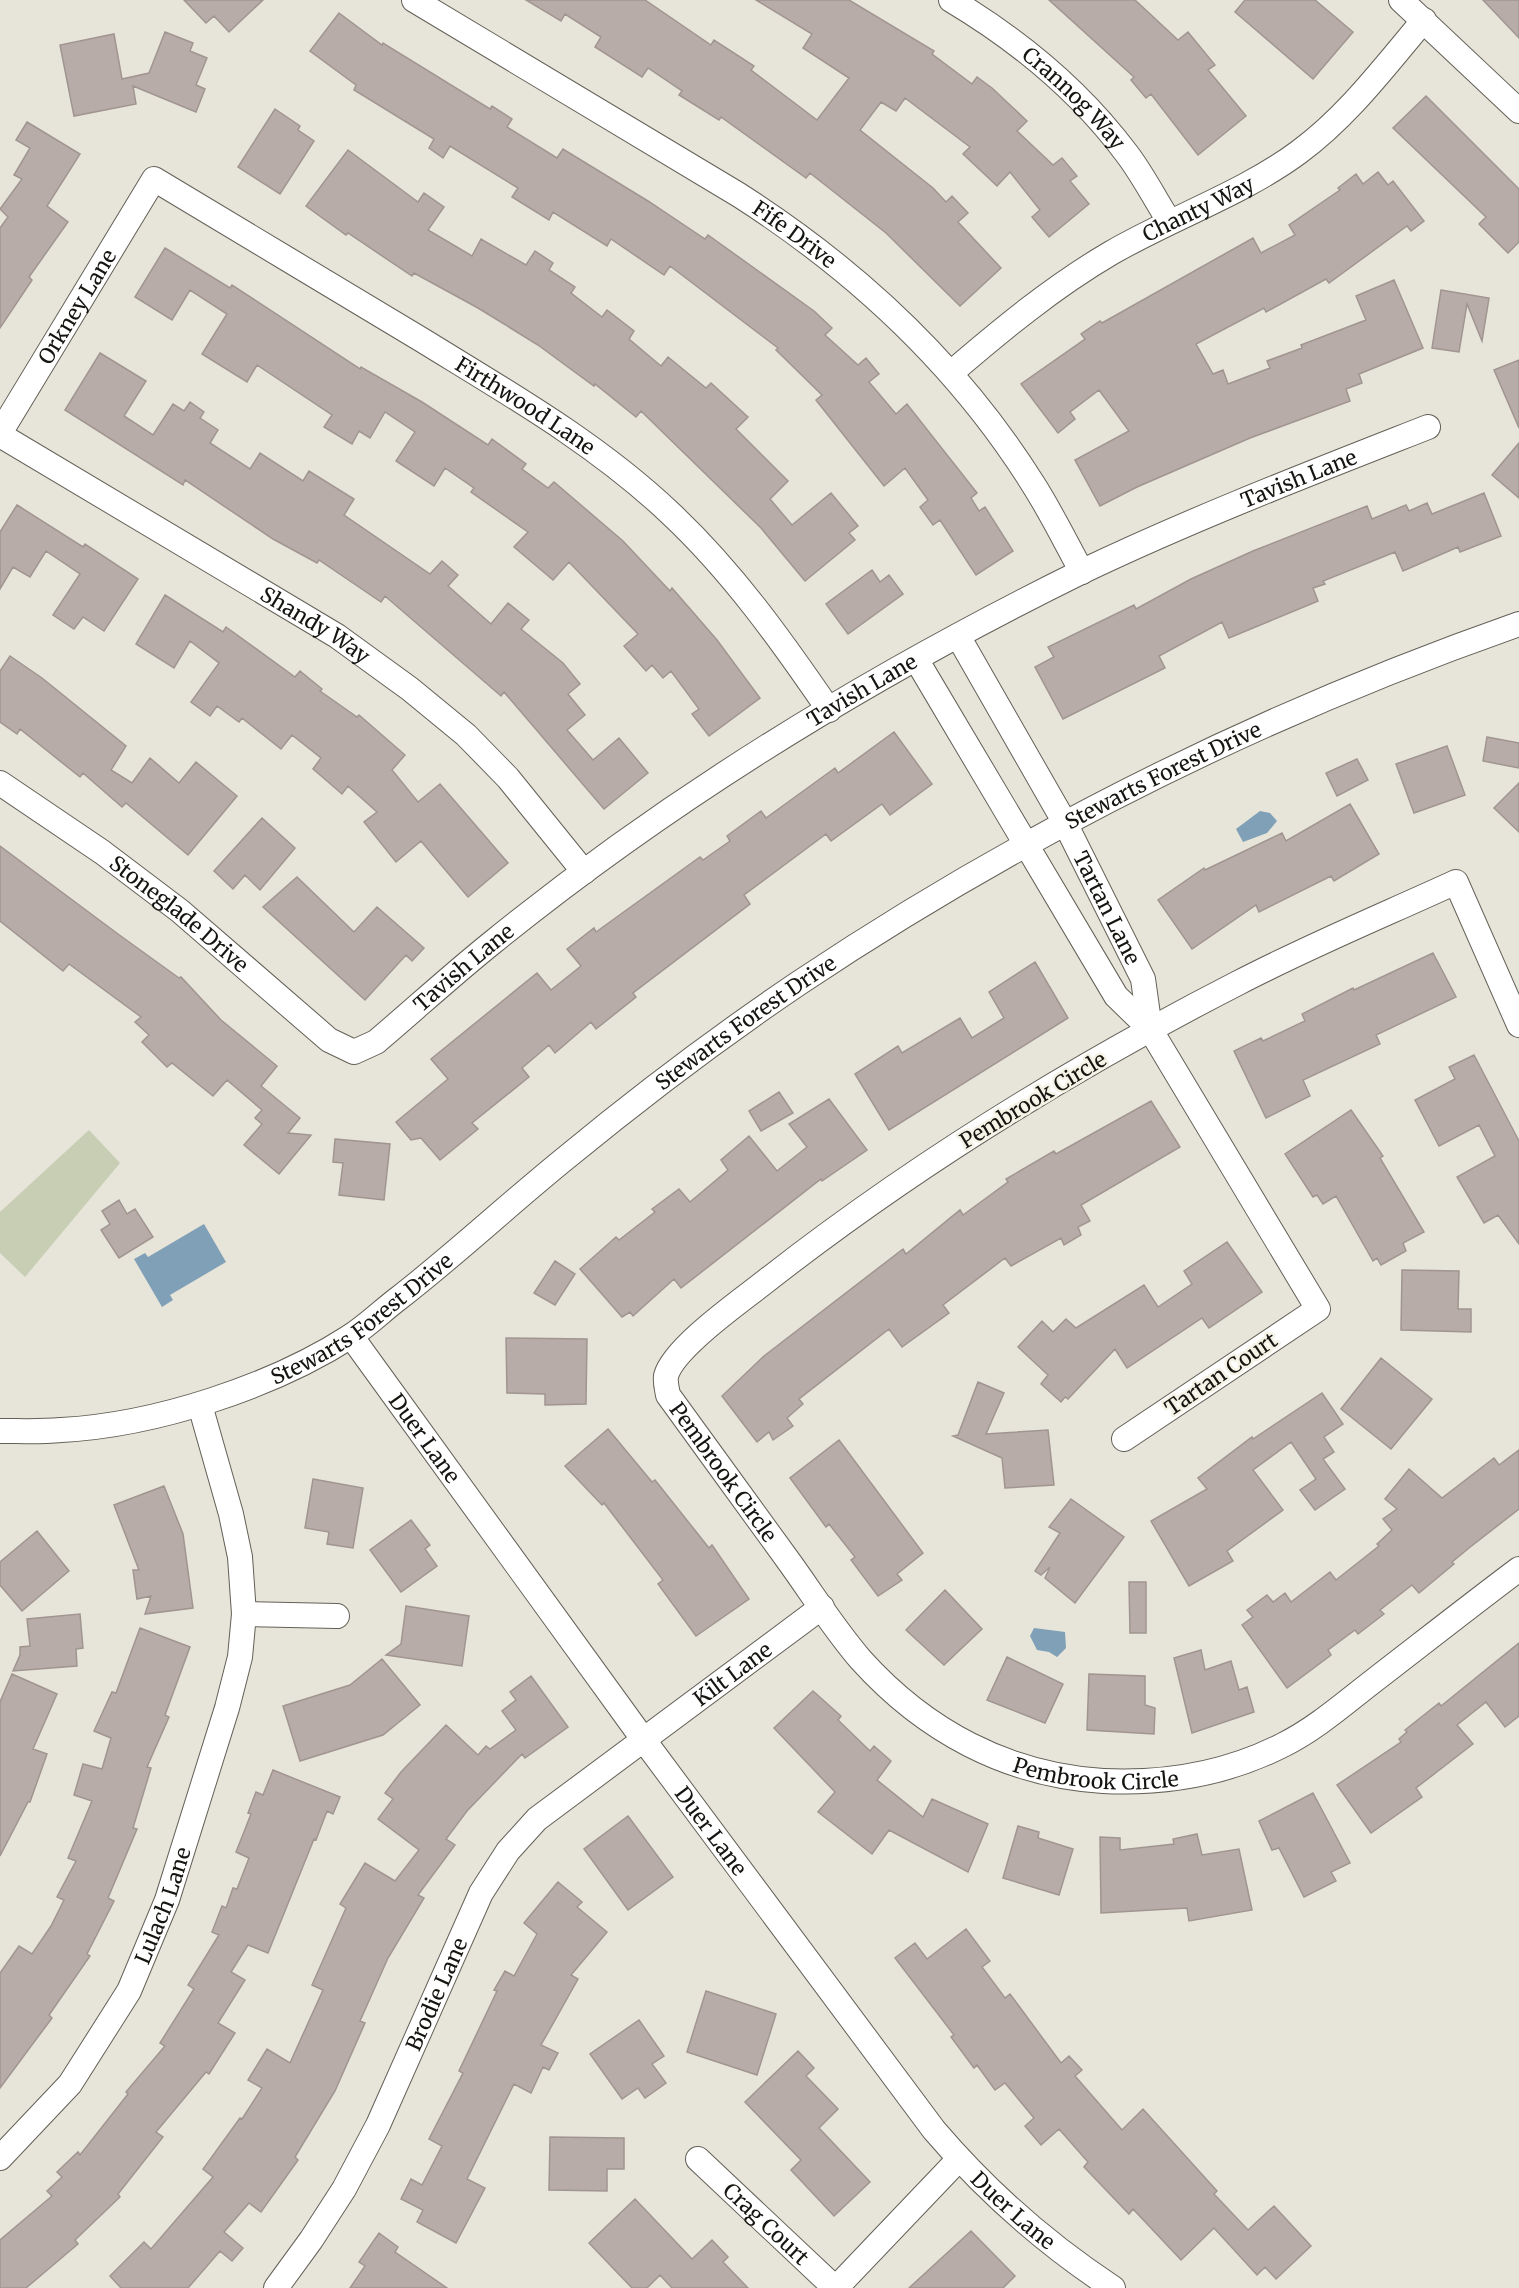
<svg xmlns="http://www.w3.org/2000/svg" width="1519" height="2288" font-family="Merriweather,serif">
<rect width="100%" height="100%" fill="#e7e4d9"/>
<!-- green -->
<path fill="#c8ceb4" d="M89 1130 120 1163 25 1277 0 1253V1212Z"/>
<!-- water -->
<path fill="#7fa0b6" d="M1260 811 1270 813 1277 821 1267 833 1243 842 1236 829Z
M204 1224 226 1262 170 1295 173 1300 162 1307 134 1259 145 1253 148 1257Z
M1034 1628 1065 1632 1066 1648 1057 1657 1049 1652 1037 1650 1030 1636Z"/>
<!-- building -->
<path fill="#b8aca8" stroke="#a09590" stroke-width="1.5" d="M184 0H263L229 32 214 16 206 23Z
M526 0H645L711 45 714 40 754 66 751 70 817 120 849 78 803 48 812 34 756 0H849L934 51 932 54 972 84 977 77 992 88 1027 121 1017 131 1053 165 1062 158 1077 176 1070 181 1089 204 1049 237 1032 217 1040 210 1010 172 997 186 963 154 970 147 905 98 896 111 881 102 860 130 933 188 946 202 952 196 968 213 958 222 1001 268 960 306 886 233 810 173 806 178 721 117 719 120 679 95 682 91 648 68 642 77 595 47 601 37 565 14 561 21Z
M1049 0H1135L1178 40 1188 32 1215 65 1208 70 1246 116 1198 155 1151 94 1146 98 1131 80 1134 77Z
M1245 0H1315L1353 32 1313 79 1235 12Z
M1483 0H1519V38Z
M339 13 382 45 383 43 490 109 492 106 512 119 507 127 557 158 563 149 648 201 705 239 708 235 814 311 832 328 825 335 858 365 866 358 879 374 869 382 896 414 907 404 977 493 971 498 979 511 985 507 1013 551 976 575 940 520 933 525 920 507 928 500 905 468 884 486 816 400 822 395 776 350 778 348 670 266 664 275 611 239 607 246 553 212 549 220 512 197 518 188 450 146 443 158 429 148 434 139 354 90 356 85 310 51Z
M165 32 193 43 190 51 207 58 196 85 205 89 196 112 133 86 136 104 74 116 60 45 114 34 122 79 149 73Z
M1426 96 1519 189V242L1508 253 1479 224 1486 217 1393 128Z
M275 109 300 126 298 130 314 141 280 194 238 167Z
M27 122 80 154 47 206 68 222 29 277 32 280 0 328V228L8 217 0 209 22 179 14 175 30 148 16 140Z
M348 150 418 202 424 193 444 207 428 230 472 256 481 239 526 265 535 251 553 263 549 270 575 287 571 293 602 317 607 310 634 331 629 339 661 366 668 357 706 388 711 383 748 417 736 429 788 481 770 499 792 525 831 493 858 526 849 533 855 540 805 581 761 528 641 411 636 417 595 384 594 386 538 345 478 308 414 273 412 276 348 233 346 235 306 206Z
M1378 172 1388 185 1393 181 1424 221 1411 231 1407 226 1329 283 1326 279 1266 312 1264 308 1196 344 1213 374 1223 370 1228 384 1270 368 1267 361 1302 348 1301 345 1366 320 1356 296 1394 280 1423 348 1359 374 1362 383 1346 389 1350 401 1250 438 1137 487 1100 506 1075 460 1129 431 1099 390 1070 412 1075 419 1058 433 1021 384 1085 339 1081 334 1100 321 1102 323 1253 238 1261 253 1295 235 1289 225 1340 190 1338 188 1356 174 1363 184Z
M165 248 230 288 232 285 360 369 361 367 422 402 488 445 492 439 526 464 522 469 548 488 554 482 623 541 670 591 672 588 717 640 760 698 709 736 692 714 699 709 671 671 663 678 652 665 646 671 624 646 638 634 569 562 553 580 514 547 528 532 471 492 474 488 445 468 434 486 396 461 415 432 385 412 370 438 359 431 352 444 324 427 332 415 257 365 247 382 202 354 227 314 190 290 172 320 135 297Z
M1441 290 1489 298 1482 341 1467 304 1459 352 1432 348Z
M100 353 146 381 124 416 153 435 173 404 184 411 190 402 204 412 200 418 218 430 210 443 250 469 260 453 303 481 309 471 354 499 344 515 430 574 442 561 458 575 448 586 491 624 508 603 529 620 521 629 563 663 580 684 568 694 585 715 567 730 593 760 619 738 648 773 604 809 504 692 501 696 385 596 381 602 319 560 317 563 273 539 185 480 183 485 65 410Z
M1519 360V428L1494 370Z
M1519 443V498L1492 475Z
M1484 493 1501 536 1460 552 1458 547 1403 571 1395 552 1323 581 1325 584 1313 588 1318 601 1229 638 1222 622 1159 656 1165 668 1063 719 1035 667 1054 657 1048 647 1134 605 1136 609 1191 579 1253 551 1367 506 1372 519 1406 505 1409 511 1427 503 1432 514Z
M17 505 83 547 85 544 138 579 104 631 83 617 74 629 53 615 80 574 46 551 30 577 13 567 0 589V532Z
M872 570 880 582 889 575 903 594 848 634 826 604Z
M165 595 223 632 226 627 295 677 300 671 322 689 320 691 357 717 359 715 405 755 392 770 418 802 440 784 508 863 468 897 421 841 396 862 364 822 377 812 348 786 342 794 313 769 321 758 292 735 281 749 242 718 239 722 217 706 210 716 191 702 219 663 190 641 174 668 136 644Z
M10 656 42 678 126 746 111 770 132 783 150 758 179 783 196 762 237 796 188 855 126 803 122 807 83 773 80 777 20 729 17 734 0 722V671Z
M894 732 932 784 890 815 882 804 831 841 826 834 744 895 750 904 633 993 636 997 596 1029 591 1022 555 1053 549 1045 522 1068 529 1077 472 1123 478 1129 440 1160 421 1138 411 1140 396 1122 448 1079 431 1059 537 973 551 990 581 966 567 949 594 928 596 932 700 857 703 860 730 841 727 836 761 811 766 818 835 768 838 773Z
M1487 737 1519 743V768L1483 761Z
M1447 746 1465 795 1414 813 1396 764Z
M1357 759 1368 780 1337 796 1326 773Z
M1519 783V832L1494 808Z
M1350 804 1379 854 1334 881 1331 876 1259 912 1256 905 1192 949 1158 900 1204 868 1205 870 1282 833 1286 841Z
M262 818 295 848 260 890 245 875 233 889 214 871Z
M0 846 118 934 179 978 181 977 221 1020 277 1066 261 1086 300 1118 288 1133 311 1135 279 1174 244 1145 262 1124 255 1118 262 1110 227 1080 213 1096 172 1063 167 1067 142 1042 149 1035 135 1022 141 1017 69 964 63 971 0 921Z
M297 877 354 932 377 907 424 948 412 961 406 955 365 1000 263 907Z
M1433 953 1456 997 1376 1035 1380 1044 1303 1080 1310 1096 1266 1118 1234 1051 1261 1038 1263 1041 1305 1021 1302 1014 1353 988 1354 990Z
M1035 962 1068 1018 889 1130 855 1074 898 1046 902 1053 960 1018 972 1038 1004 1018 989 992Z
M1474 1055 1519 1141V1244L1498 1215 1484 1223 1457 1177 1495 1156 1479 1125 1439 1146 1415 1100 1455 1079 1449 1067Z
M779 1092 793 1113 761 1131 749 1111Z
M829 1099 867 1150 822 1181 821 1179 681 1288 674 1279 633 1316 630 1312 622 1317 580 1269 616 1237 619 1240 655 1212 652 1209 679 1189 690 1202 728 1170 721 1160 749 1136 777 1171 807 1147 789 1124Z
M1151 1101 1180 1147 1081 1205 1090 1221 1078 1227 1081 1235 1064 1245 1061 1238 1011 1266 1005 1258 943 1305 949 1313 902 1347 889 1329 799 1399 803 1404 787 1418 793 1426 773 1440 769 1432 757 1442 722 1396 764 1356 903 1249 906 1254 960 1210 963 1215 1008 1182 1006 1179 1054 1151 1056 1154Z
M1351 1110 1383 1156 1380 1158 1424 1232 1403 1243 1406 1251 1381 1265 1377 1258 1373 1261 1336 1196 1323 1204 1317 1195 1313 1197 1285 1154Z
M335 1139 390 1144 384 1200 339 1195 343 1163 333 1162Z
M119 1200 127 1214 135 1209 153 1237 119 1258 101 1230 110 1224 102 1211Z
M1227 1242 1262 1292 1209 1328 1202 1318 1127 1368 1115 1349 1068 1399 1065 1397 1061 1402 1041 1384 1048 1375 1018 1347 1042 1321 1053 1332 1066 1319 1076 1328 1144 1285 1158 1307 1192 1284 1184 1271Z
M555 1261 575 1274 555 1305 534 1293Z
M1402 1270 1459 1271 1458 1309H1471V1332L1401 1330Z
M506 1338 587 1339 586 1404 545 1405V1394L507 1393Z
M1381 1358 1432 1399 1391 1449 1341 1409Z
M978 1382 1004 1393 986 1434 1048 1430 1054 1485 1005 1488 1002 1458 953 1436 958 1435Z
M1322 1393 1343 1424 1324 1437 1334 1452 1323 1459 1345 1489 1315 1510 1300 1490 1316 1479 1291 1442 1253 1470 1283 1510 1227 1551 1233 1561 1189 1586 1151 1521 1207 1489 1198 1478 1252 1437 1253 1439Z
M608 1429 652 1482 655 1480 709 1548 712 1545 749 1599 696 1636 658 1584 663 1580 604 1503 602 1505 565 1466Z
M839 1440 923 1553 897 1574 902 1580 878 1596 851 1560 855 1557 829 1524 826 1527 790 1478Z
M1519 1450V1509L1469 1548 1452 1562 1454 1564 1419 1593 1412 1585 1380 1610 1384 1614 1358 1634 1355 1630 1328 1650 1331 1655 1287 1688 1242 1625 1253 1617 1247 1610 1267 1595 1273 1602 1285 1593 1291 1602 1330 1572 1336 1580 1379 1546 1377 1544 1392 1530 1383 1519 1397 1509 1385 1499 1409 1469 1442 1498 1494 1458 1499 1465Z
M313 1479 363 1488 353 1548 327 1544 329 1532 305 1528Z
M164 1486 183 1534 193 1608 145 1614 151 1596 137 1599 133 1570H139L114 1505Z
M1071 1499 1124 1537 1075 1603 1045 1578 1050 1567 1041 1575 1035 1571 1060 1533 1049 1527Z
M411 1520 430 1545 425 1549 437 1566 401 1592 370 1550Z
M37 1531 69 1571 22 1611 0 1585V1562Z
M1129 1582H1146V1633H1130Z
M945 1590 982 1629 944 1665 906 1630Z
M406 1606 469 1616 462 1666 386 1655 401 1644Z
M80 1614 83 1648 76 1649 77 1666 13 1671 20 1655V1647L30 1646 27 1619Z
M140 1628 190 1647 165 1715 169 1717 147 1767 151 1768 133 1828 137 1829 108 1898 114 1901 87 1954 90 1956 49 2015 52 2018 0 2088V1973L19 1946 32 1954 51 1926 64 1900 57 1897 76 1861 68 1858 92 1801 74 1795 83 1764 102 1769 111 1738 94 1731 112 1692 116 1693Z
M1519 1643V1716L1505 1727 1486 1702 1457 1725 1473 1744 1416 1788 1422 1797 1371 1833 1337 1785 1401 1742 1399 1739 1407 1732 1405 1730 1439 1703 1441 1706Z
M1201 1650 1205 1670 1231 1661 1239 1690 1247 1687 1254 1712 1192 1733 1174 1658Z
M1007 1657 1063 1684 1045 1723 987 1700Z
M382 1659 420 1705 383 1735 300 1761 283 1706 350 1685Z
M12 1674 57 1694 33 1749 47 1754 30 1802H28L0 1856V1702Z
M1089 1674 1145 1676V1705L1155 1708 1154 1734 1087 1730Z
M531 1676 568 1727 525 1758 522 1754 467 1811 446 1839 455 1845 418 1895 424 1898 388 1958 360 2021 365 2023 335 2091 295 2157 298 2160 261 2212 249 2203 224 2232 243 2248 232 2261 220 2251 188 2288H121L110 2276 144 2242 151 2249 213 2177 203 2169 240 2118 242 2119 262 2088 248 2080 267 2049 290 2063 323 1990 312 1985 346 1908 340 1904 365 1863 395 1881 419 1850 378 1819 393 1799 385 1793 401 1772 446 1725 478 1755 486 1746 490 1749 516 1730 502 1711 516 1700 510 1692Z
M813 1691 841 1716 838 1720 870 1751 874 1746 891 1761 877 1780 923 1817 932 1799 988 1824 968 1872 889 1830 872 1854 818 1812 835 1792 774 1728Z
M273 1770 340 1797 333 1814 327 1811 316 1840 314 1839 268 1953 248 1945 231 1972 245 1980 218 2023 235 2033 209 2074 206 2072 156 2132 163 2137 118 2194 120 2197 75 2240 78 2244 26 2288H0V2240L52 2196 47 2191 62 2177 57 2172 78 2152 80 2155 128 2094 126 2092 165 2046 160 2043 194 1989 188 1985 219 1935 212 1932 222 1906 226 1908 233 1888 237 1889 249 1858 236 1852 251 1814 248 1813 256 1792 263 1795Z
M1313 1793 1350 1863 1331 1872 1336 1881 1304 1897 1279 1848 1272 1850 1259 1821Z
M628 1816 673 1877 628 1910 584 1849Z
M1018 1826 1039 1832 1038 1838 1073 1849 1059 1895 1003 1878Z
M1197 1834 1202 1855 1239 1849 1252 1910 1189 1921 1187 1908 1101 1913 1100 1837 1120 1838V1850L1174 1844 1173 1839Z
M558 1882 582 1902 577 1907 607 1932 571 1975 578 1979 541 2045 558 2053 549 2070 543 2067 531 2093 514 2084 467 2179 485 2188 456 2243 417 2222 423 2210 401 2199 411 2179 422 2185 442 2146 429 2139 463 2073 459 2071 497 1991 494 1990 505 1971 514 1976 537 1934 524 1923Z
M966 1929 990 1961 982 1967 1005 1998 1010 1994 1061 2063 1069 2056 1082 2070 1075 2076 1122 2130 1143 2109 1217 2191 1214 2194 1248 2230 1274 2206 1311 2246 1276 2279 1265 2267 1257 2275 1214 2228 1181 2260 1133 2209 1129 2214 1084 2167 1088 2162 1059 2129 1041 2145 1025 2126 1034 2118 1005 2083 995 2090 977 2065 974 2068 951 2037 954 2035 895 1958 915 1943 927 1959Z
M706 1991 776 2014 757 2075 687 2052Z
M639 2020 664 2056 652 2064 666 2083 645 2098 638 2088 622 2099 590 2054Z
M798 2051 814 2068 806 2076 838 2109 819 2128 870 2182 834 2216 791 2170 801 2160 745 2102Z
M550 2137 624 2138V2169H607V2191L549 2190Z
M635 2199 692 2259 712 2240 728 2257 723 2262 748 2288H672L660 2275 647 2288H632L589 2243Z
M971 2231 1015 2276 1003 2288H909Z
M379 2233 398 2247 395 2252 447 2288H350L365 2266 359 2262Z"/>
<g fill="none" stroke-linecap="round" stroke-linejoin="round">
<!-- minor casing -->
<g stroke="#636057" stroke-width="26">
<g id="minor">
<path id="s1" d="M414 0 739 195C856 270 959 366 1033 484 1051 512 1066 543 1082 572"/>
<path id="s2" d="M951 0C1018 40 1080 91 1127 154 1143 175 1155 199 1169 221"/>
<path d="M1401 0 1519 111"/>
<path id="s3" d="M951 373C1001 330 1053 287 1111 253 1171 218 1244 193 1299 152 1348 116 1385 66 1424 20"/>
<path id="s4" d="M0 433 154 179C243 233 333 286 422 340 508 393 596 443 670 513 732 571 781 640 829 710"/>
<path id="s5" d="M0 435 337 636 410 689 466 735 508 778 584 872"/>
<path id="s6" d="M958 636 1065 823 1143 979 1150 1029"/>
<path d="M916 659 1116 996 1150 1029 1318 1309 1124 1439"/>
<path id="s7" d="M0 783 102 852 180 911 329 1040 354 1052 376 1042C415 1009 453 974 493 942 673 796 874 674 1081 572 1194 518 1311 473 1428 427"/>
<path id="s8" d="M1519 1025 1456 882C1384 915 1309 946 1238 983 1072 1068 913 1166 766 1281 742 1300 673 1348 666 1376 665 1382 667 1389 668 1395 709 1451 749 1507 790 1563 813 1595 835 1630 861 1660 925 1731 1007 1775 1103 1781 1166 1784 1226 1774 1283 1745 1317 1728 1346 1702 1376 1679 1424 1642 1471 1605 1519 1569"/>
<path id="s9" d="M351 1336 643 1739 934 2130C986 2191 1046 2244 1113 2288"/>
<path id="s10" d="M0 1431C20 1431 41 1432 61 1430 155 1425 272 1387 351 1336 368 1325 383 1310 399 1298 457 1253 510 1203 567 1157 641 1096 719 1037 799 983 1022 834 1265 713 1519 624"/>
<path d="M244 1614 337 1616"/>
<path id="s11" d="M0 2158 70 2084 129 1991 167 1900 227 1708 240 1657 244 1614 240 1557 231 1514 200 1405"/>
<path id="s12" d="M698 2159 835 2288"/>
<path id="s13" d="M276 2288 311 2240 344 2189 378 2125 481 1893 508 1851 537 1819 822 1607"/>
<path d="M836 2288 959 2159"/>
</g>
</g>
<!-- minor -->
<use href="#minor" stroke="#fff" stroke-width="24"/>
</g>
<g text-anchor="middle" dominant-baseline="central" stroke-width="5" stroke-linejoin="round" paint-order="stroke">
<!-- street labels -->
<g font-size="21" fill="#151410" stroke="#f5f2e6">
<text stroke="none"><textPath href="#s2" startOffset="158">Crannog Way</textPath></text>
<text stroke="none"><textPath href="#s3" startOffset="298">Chanty Way</textPath></text>
<text stroke="none"><textPath href="#s1" startOffset="447">Fife Drive</textPath></text>
<text stroke="none"><textPath href="#s4" startOffset="148">Orkney Lane</textPath></text>
<text stroke="none"><textPath href="#s4" startOffset="732">Firthwood Lane</textPath></text>
<text stroke="none"><textPath href="#s7" startOffset="1557">Tavish Lane</textPath></text>
<text stroke="none"><textPath href="#s5" startOffset="368">Shandy Way</textPath></text>
<text stroke="none"><textPath href="#s7" startOffset="1071">Tavish Lane</textPath></text>
<text stroke="none"><textPath href="#s10" startOffset="1359">Stewarts Forest Drive</textPath></text>
<text stroke="none"><textPath href="#s6" startOffset="310">Tartan Lane</textPath></text>
<text stroke="none"><textPath href="#s7" startOffset="222">Stoneglade Drive</textPath></text>
<text stroke="none"><textPath href="#s7" startOffset="585">Tavish Lane</textPath></text>
<text stroke="none"><textPath href="#s10" startOffset="873">Stewarts Forest Drive</textPath></text>
<text transform="translate(1033 1100) rotate(-31)">Pembrook Circle</text>
<text stroke="none"><textPath href="#s10" startOffset="387">Stewarts Forest Drive</textPath></text>
<text transform="translate(1221 1374) rotate(-34)">Tartan Court</text>
<text stroke="none"><textPath href="#s9" startOffset="126">Duer Lane</textPath></text>
<text stroke="none"><textPath href="#s8" startOffset="1209">Pembrook Circle</textPath></text>
<text stroke="none"><textPath href="#s13" startOffset="783">Kilt Lane</textPath></text>
<text stroke="none"><textPath href="#s8" startOffset="1712">Pembrook Circle</textPath></text>
<text stroke="none"><textPath href="#s9" startOffset="612">Duer Lane</textPath></text>
<text stroke="none"><textPath href="#s11" startOffset="304">Lulach Lane</textPath></text>
<text stroke="none"><textPath href="#s13" startOffset="336">Brodie Lane</textPath></text>
<text stroke="none"><textPath href="#s9" startOffset="1098">Duer Lane</textPath></text>
<text stroke="none"><textPath href="#s12" startOffset="94">Crag Court</textPath></text>
</g>
</g>
</svg>
